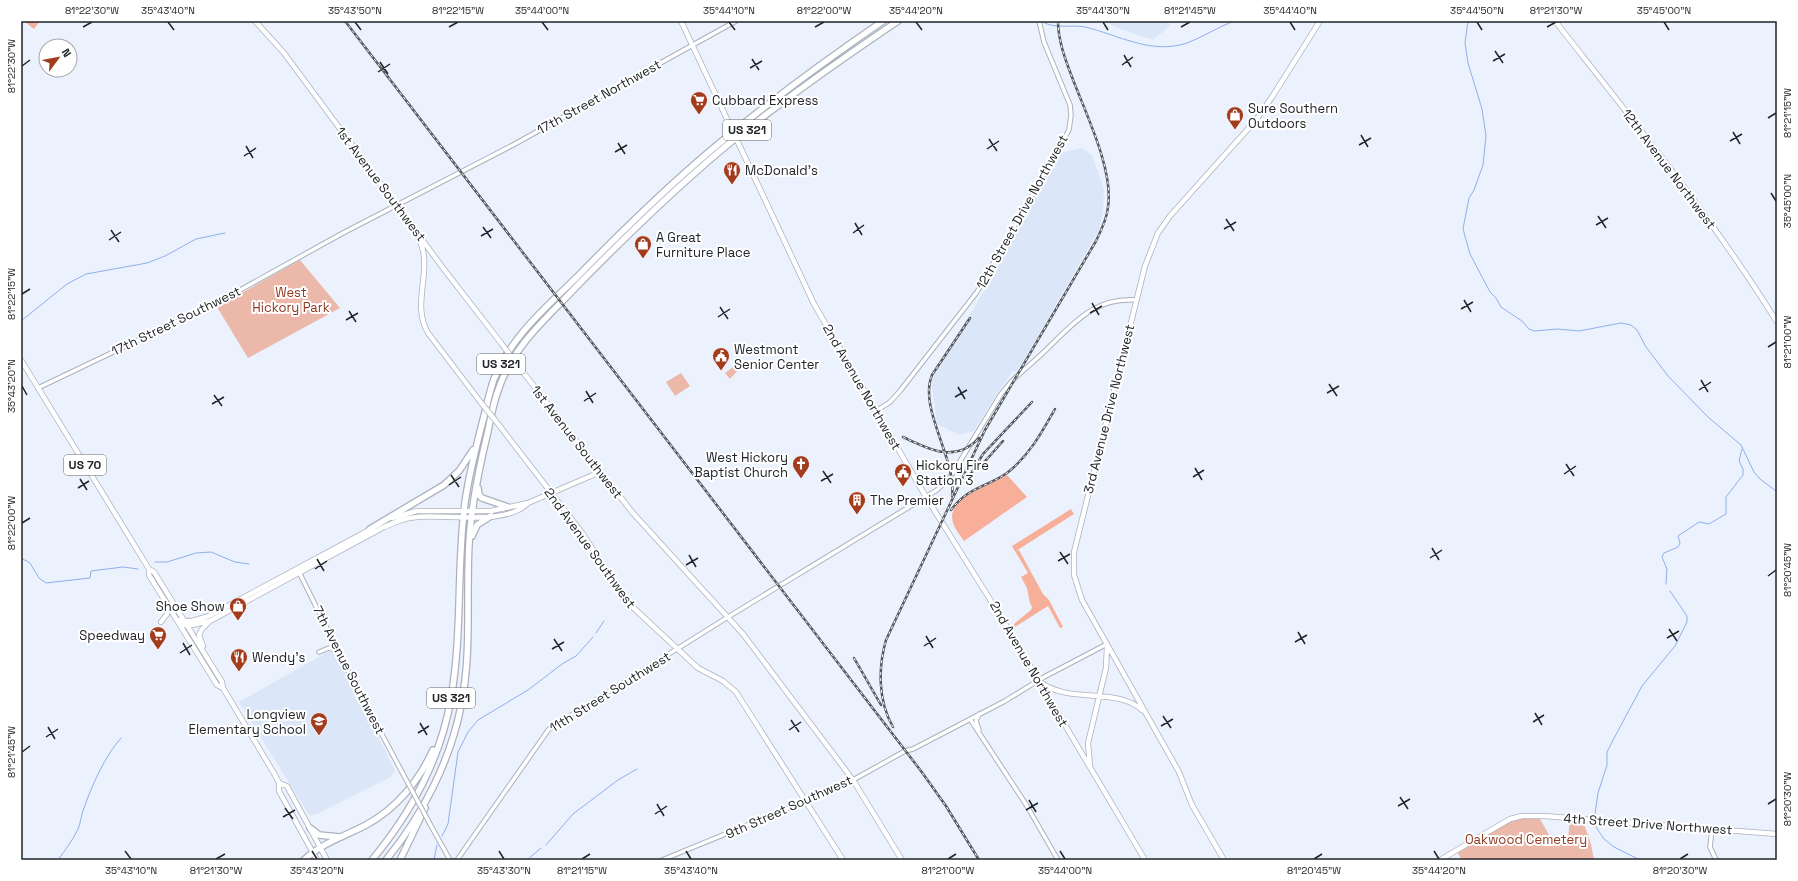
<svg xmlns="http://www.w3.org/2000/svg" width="1798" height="881" font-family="'Space Grotesk',sans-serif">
<rect width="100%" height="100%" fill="#ebf2fe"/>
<!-- built -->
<path fill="#dbe7f9" d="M1104 21H1166L1171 25 1153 40 1117 28Z
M1082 148 1092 155 1104 189 1103 212 1099 230 1017 372 1013 371 998 392 974 431 959 435 937 424 931 381 988 284 1059 153Z
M333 649 395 770 391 777 317 814 309 815 239 702Z"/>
<!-- green -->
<path fill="#ebb8aa" d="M300 260 340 308 248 358 217 307Z
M736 365 740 368 730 379 725 373Z
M681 373 690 386 675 396 666 382Z
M1521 819H1540L1552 840 1567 845 1570 821H1583L1591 844 1594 860H1462L1457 852 1505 824Z"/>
<!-- forest -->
<path fill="#f8af9a" d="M24 21H40L34 29Z
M1007 475 1027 497 964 541C959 534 952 526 952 516 953 496 992 484 1007 475Z
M1071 509 1074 514 1016 551 1019 550 1043 594 1049 600 1063 627 1060 628 1048 606 1015 627 1014 625 1015 623 1031 610 1032 607 1030 603 1027 588 1021 577 1028 573 1012 546Z"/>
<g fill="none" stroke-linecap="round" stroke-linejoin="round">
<!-- stream -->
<path stroke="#8eb0e9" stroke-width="1" d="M1041 21C1055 30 1069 24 1085 27 1119 35 1151 55 1187 43 1203 37 1218 27 1234 21
M1468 21 1465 43 1468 63 1482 109 1486 136 1483 165 1474 190 1469 198 1463 229 1470 254 1490 292 1496 298 1501 307 1522 321 1529 329 1534 331 1557 329 1579 331 1621 323 1631 325 1637 330 1646 347 1668 376 1708 417 1741 445 1754 472 1760 479 1776 491
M21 321 67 284 86 274 147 263 165 256 196 239 225 233
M21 558 30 563 39 578 46 583 90 578 91 571 123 567 138 569
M155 562H167L196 553 211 552 235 562 249 564
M1666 584 1667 569 1662 557 1664 553 1678 547 1680 543 1678 536 1699 522 1709 524 1726 514V497L1743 475V469L1739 461 1742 449
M596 633 604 621
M1595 814 1598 793 1607 765V752L1612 742 1642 686 1675 646 1687 622V616L1670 591
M1594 824 1604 839 1614 847 1640 860
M442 836 448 824 458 752 468 732 478 720 528 690 562 664 576 656 593 637
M546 845 573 814 618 780 637 769
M58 860C65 850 73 840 78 829 81 822 81 815 84 808 92 785 105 756 121 738
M434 860 437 845
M527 860 541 848"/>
<!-- minor casing -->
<g stroke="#abb1bd" stroke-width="5.5">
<path id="minor" d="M38 388 222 300 343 233 513 145 736 21
M876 411 890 402 900 391 977 292 1069 130 1071 115 1070 105 1044 42 1039 21
M299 572 349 673 402 772
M319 652 329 648 337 651
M970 719 1027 806 1058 860
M979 730 976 721 979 714
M430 824 450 860
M1712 829 1710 847 1716 860
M457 860 549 729 728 617 937 490 951 476 1001 394 1011 382C1023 370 1036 360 1048 348 1075 322 1095 297 1137 300
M662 860 806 801 853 780 905 751 913 749 1005 701 1044 677 1107 644"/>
</g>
<!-- major casing -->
<g stroke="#abb1bd" stroke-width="6">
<path id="major" d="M255 21 284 53 443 268 501 343
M681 21 814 304 926 497 1001 617 1145 860
M1555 21C1632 119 1711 216 1777 322
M418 237C435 268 410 303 428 333L482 404
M21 360 149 569V575L217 685 223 688
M519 367 632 512 743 634 853 780 902 860
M495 420 583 534 624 599 698 668 723 681 736 692 843 860
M392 518 417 511H491L528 503
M149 569 154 572 222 682 223 688 275 775 279 783V791L317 860
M177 620 192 621 209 616 373 528
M161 622 167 614 169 606
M180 625H192L210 621 382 528C393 523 404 518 417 517 447 514 506 526 528 503L600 472
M203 646 199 635 202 629 209 622
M1040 682C1069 704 1117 687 1142 710
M1090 765 1088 743 1106 668 1107 646
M279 783 287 786 327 860
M1224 860 1192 805 1179 772 1082 600 1074 575V552L1145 266 1158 233 1170 216 1256 120 1272 97 1320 21
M1440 860 1510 819 1522 816H1544L1777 834"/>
</g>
<!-- highway casing -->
<g stroke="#abb1bd" stroke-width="8">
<path id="highway" d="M478 488 479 495 482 498 508 507
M370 529 444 485 459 471 473 450
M472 536 477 525 491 516
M310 828 319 835 340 837
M304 860C322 843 345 836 366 825 396 809 419 781 433 750
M372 860C410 814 441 758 451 698 462 636 457 573 464 511 467 481 475 452 482 424 486 409 489 393 494 379 512 335 547 307 579 275 628 225 678 176 732 133 781 93 832 56 883 21
M386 860C422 816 450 762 461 706 472 653 466 598 469 544 471 506 479 468 488 431 491 415 494 400 500 385 515 344 547 318 576 287 627 235 680 183 737 137 789 96 843 58 898 21
M400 860 425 808"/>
</g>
<!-- minor -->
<use href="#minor" stroke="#fff" stroke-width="3.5"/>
<!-- major -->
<use href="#major" stroke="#fff" stroke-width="4.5"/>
<!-- highway -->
<use href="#highway" stroke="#fff" stroke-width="5.5"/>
<!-- rail casing -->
<g stroke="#54585e" stroke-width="2.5">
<path id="rail" d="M345 21 921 771 946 806 979 860
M903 437C929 449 955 464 979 438
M979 468 1003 441
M966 482 983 454 1032 402
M952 496C957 459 918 409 932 375L970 318
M951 510C968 487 987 487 1007 473 1029 456 1042 432 1055 409
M854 658 881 705
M893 727C878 701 878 668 886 640L985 430 1096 241C1101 231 1107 219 1108 207 1114 170 1085 112 1072 77 1065 59 1058 40 1058 21"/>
</g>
<!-- rail -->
<use href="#rail" stroke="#fff" stroke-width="1" stroke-dasharray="3" stroke-linecap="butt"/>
<!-- minor-bridge casing -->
<g stroke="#abb1bd" stroke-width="5.5" stroke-linecap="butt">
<path id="minor-bridge" d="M402 772 430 824"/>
</g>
<!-- major-bridge casing -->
<g stroke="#abb1bd" stroke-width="6" stroke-linecap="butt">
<path id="major-bridge" d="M501 343 519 367
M482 404 495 420"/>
</g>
<!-- minor-bridge -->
<use href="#minor-bridge" stroke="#fff" stroke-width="3.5"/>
<!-- major-bridge -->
<use href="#major-bridge" stroke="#fff" stroke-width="4.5"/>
</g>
<!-- ticks -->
<path fill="none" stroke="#212428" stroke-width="1.5" d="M168 22 174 30M355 22 361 30M542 22 548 30M729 22 735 30M916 22 922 30M1103 22 1108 30M1290 22 1295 30M1477 22 1482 30M1664 22 1669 30M83 27 92 22M449 27 458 22M815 27 824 22M1181 27 1190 22M1547 27 1556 22M1495 51 1503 63M1124 55 1131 67M752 59 759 70M1493 61 1505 54M380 62 388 74M1122 65 1133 57M22 66 30 60M750 68 762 61M378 72 390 64M1768 118 1776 113M1733 132 1740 144M1361 135 1368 147M989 139 997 151M1730 141 1742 134M618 143 625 154M1359 145 1371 138M246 146 253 158M987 149 999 141M615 152 627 145M244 156 256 148M1771 193 1776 201M1598 216 1606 228M1226 219 1234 231M855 223 862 235M1596 225 1608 218M483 227 491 238M1224 229 1236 222M111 230 119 242M853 233 864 225M481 236 493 229M109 240 121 232M22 294 30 289M1464 300 1471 312M1092 303 1099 315M720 307 728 319M1461 309 1473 302M349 311 356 322M1090 313 1102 306M718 317 730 309M346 320 358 313M1768 347 1776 342M1701 380 1708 392M1329 384 1337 396M22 386 27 395M958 387 965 399M1699 390 1711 382M586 391 593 403M1327 393 1339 386M214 395 222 406M955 397 967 390M584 401 596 393M212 404 224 397M1566 464 1574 476M1195 468 1202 480M823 471 831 483M1564 474 1576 466M451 475 459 487M1193 477 1204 470M80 479 87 490M821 481 833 474M449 485 461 477M78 488 89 481M22 523 30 518M1432 548 1439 560M1060 552 1068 564M689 555 696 567M1430 558 1442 550M317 559 324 571M1058 561 1070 554M686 565 698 558M315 569 327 561M1768 576 1776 570M1669 629 1677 641M1298 632 1305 644M926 636 933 648M1667 638 1679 631M554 639 562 651M1295 642 1307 635M183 643 190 655M924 646 936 638M552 649 564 642M180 653 192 645M1535 713 1542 725M1163 716 1171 728M791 720 799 732M1533 722 1544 715M420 723 427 735M1161 726 1173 719M48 727 55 739M789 730 801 722M418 733 429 726M46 737 58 729M22 752 30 746M1400 797 1408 809M1029 800 1036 812M657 804 664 816M1768 804 1776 799M1398 806 1410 799M285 808 293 819M1026 810 1038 803M655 814 667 806M283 817 295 810M125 851 131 859M312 851 317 859M499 851 504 859M686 851 691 859M1060 851 1065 859M1434 851 1439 859M216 859 225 854M582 859 590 854M948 859 956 854M1314 859 1322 854M1680 859 1688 854"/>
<!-- icons -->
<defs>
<g id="supermarket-pin" transform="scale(0.9)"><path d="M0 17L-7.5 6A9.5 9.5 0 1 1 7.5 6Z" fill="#a33b1d" stroke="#fff"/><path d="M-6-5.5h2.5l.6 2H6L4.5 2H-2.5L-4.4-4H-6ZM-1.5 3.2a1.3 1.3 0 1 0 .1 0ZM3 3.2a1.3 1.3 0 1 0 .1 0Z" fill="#fff"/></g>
<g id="shop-pin" transform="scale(0.9)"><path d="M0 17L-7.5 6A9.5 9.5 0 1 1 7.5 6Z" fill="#a33b1d" stroke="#fff"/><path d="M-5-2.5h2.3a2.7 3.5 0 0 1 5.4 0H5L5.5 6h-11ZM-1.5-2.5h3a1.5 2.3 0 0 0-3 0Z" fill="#fff"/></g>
<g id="restaurant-pin" transform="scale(0.9)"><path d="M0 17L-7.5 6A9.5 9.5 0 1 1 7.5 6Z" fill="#a33b1d" stroke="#fff"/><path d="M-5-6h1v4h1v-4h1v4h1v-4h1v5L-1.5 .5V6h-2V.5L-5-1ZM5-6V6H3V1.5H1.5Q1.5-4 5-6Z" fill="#fff"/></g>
<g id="civic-pin" transform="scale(0.9)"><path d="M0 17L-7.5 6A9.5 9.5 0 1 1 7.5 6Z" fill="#a33b1d" stroke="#fff"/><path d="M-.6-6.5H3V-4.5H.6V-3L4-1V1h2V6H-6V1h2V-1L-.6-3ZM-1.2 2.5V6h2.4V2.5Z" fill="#fff"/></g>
<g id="church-pin" transform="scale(0.9)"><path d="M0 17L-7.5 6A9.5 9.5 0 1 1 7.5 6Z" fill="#a33b1d" stroke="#fff"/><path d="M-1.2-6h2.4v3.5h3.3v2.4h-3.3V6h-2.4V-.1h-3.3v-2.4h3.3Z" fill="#fff"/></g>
<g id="building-pin" transform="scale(0.9)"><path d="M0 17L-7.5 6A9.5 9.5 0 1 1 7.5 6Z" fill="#a33b1d" stroke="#fff"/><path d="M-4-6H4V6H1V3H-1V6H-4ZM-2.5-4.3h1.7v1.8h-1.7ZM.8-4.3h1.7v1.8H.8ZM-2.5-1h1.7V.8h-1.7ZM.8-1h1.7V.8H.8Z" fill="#fff"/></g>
<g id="school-pin" transform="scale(0.9)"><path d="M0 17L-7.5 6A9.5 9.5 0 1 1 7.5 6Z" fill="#a33b1d" stroke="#fff"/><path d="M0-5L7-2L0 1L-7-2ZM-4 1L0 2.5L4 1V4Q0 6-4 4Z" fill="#fff"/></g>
</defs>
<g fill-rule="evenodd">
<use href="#supermarket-pin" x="699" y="100"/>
<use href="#shop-pin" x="1235" y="115"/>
<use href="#restaurant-pin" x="732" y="170"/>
<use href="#shop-pin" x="643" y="244"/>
<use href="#civic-pin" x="721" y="356"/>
<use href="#church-pin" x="801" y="464"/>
<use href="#civic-pin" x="903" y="472"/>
<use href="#building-pin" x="857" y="500"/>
<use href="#shop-pin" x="238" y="606"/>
<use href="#supermarket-pin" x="158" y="635"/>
<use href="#restaurant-pin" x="239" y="657"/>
<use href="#school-pin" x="319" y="721"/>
</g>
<g text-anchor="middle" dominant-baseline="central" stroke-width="4" stroke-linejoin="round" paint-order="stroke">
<!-- shield labels -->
<g fill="#fff" stroke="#646668" stroke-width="1">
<rect x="723" y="120" width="48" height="20" rx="3"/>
<rect x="477" y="354" width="48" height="20" rx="3"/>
<rect x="64" y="455" width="42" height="20" rx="3"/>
<rect x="427" y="688" width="48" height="20" rx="3"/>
</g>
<g font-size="12" font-weight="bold" fill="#212428">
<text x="747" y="130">US 321</text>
<text x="501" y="364">US 321</text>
<text x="85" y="465">US 70</text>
<text x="451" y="698">US 321</text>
</g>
<!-- street labels -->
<g font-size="13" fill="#212428" stroke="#fff">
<text transform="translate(599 97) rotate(-29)">17th Street Northwest</text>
<text transform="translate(1669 169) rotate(53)">12th Avenue Northwest</text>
<text transform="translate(381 184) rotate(53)">1st Avenue Southwest</text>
<text transform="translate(1022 212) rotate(-61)">12th Street Drive Northwest</text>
<text transform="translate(176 321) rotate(-26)">17th Street Southwest</text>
<text transform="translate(862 387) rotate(60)">2nd Avenue Northwest</text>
<text transform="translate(1109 409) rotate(-76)">3rd Avenue Drive Northwest</text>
<text transform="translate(577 442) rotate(52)">1st Avenue Southwest</text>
<text transform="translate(590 548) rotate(54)">2nd Avenue Southwest</text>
<text transform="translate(1029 664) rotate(60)">2nd Avenue Northwest</text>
<text transform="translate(349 670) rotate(63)">7th Avenue Southwest</text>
<text transform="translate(610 692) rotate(-32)">11th Street Southwest</text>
<text transform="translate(789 807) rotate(-24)">9th Street Southwest</text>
<text transform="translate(1648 824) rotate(4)">4th Street Drive Northwest</text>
</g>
<!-- poi labels -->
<g font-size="13" fill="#212428" stroke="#fff" text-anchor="start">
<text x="712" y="100">Cubbard Express</text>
<text x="1248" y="108">Sure Southern<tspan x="1248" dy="15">Outdoors</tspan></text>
<text x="745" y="170">McDonald's</text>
<text x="656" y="237">A Great<tspan x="656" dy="15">Furniture Place</tspan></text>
<text x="734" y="349">Westmont<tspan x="734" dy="15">Senior Center</tspan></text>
<text x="788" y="457" text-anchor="end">West Hickory<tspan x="788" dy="15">Baptist Church</tspan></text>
<text x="916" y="465">Hickory Fire<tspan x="916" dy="15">Station 3</tspan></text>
<text x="870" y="500">The Premier</text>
<text x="225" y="606" text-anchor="end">Shoe Show</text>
<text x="145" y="635" text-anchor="end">Speedway</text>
<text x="252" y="657">Wendy's</text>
<text x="306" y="714" text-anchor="end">Longview<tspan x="306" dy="15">Elementary School</tspan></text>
</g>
<!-- park labels -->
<g font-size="13" fill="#8e3922" stroke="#fff">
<text x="291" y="292">West<tspan x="291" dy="15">Hickory Park</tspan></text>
<text x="1526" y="839">Oakwood Cemetery</text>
</g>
</g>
<!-- border -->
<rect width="1798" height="881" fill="none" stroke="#ffffff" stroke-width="44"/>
<!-- north arrow -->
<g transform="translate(58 58) rotate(58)"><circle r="19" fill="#ffffff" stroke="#a6a7a9"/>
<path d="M0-3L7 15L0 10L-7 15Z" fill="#a33b1d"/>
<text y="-6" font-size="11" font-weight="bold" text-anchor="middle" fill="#212428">N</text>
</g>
<rect x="22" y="22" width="1754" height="837" fill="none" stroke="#212428" stroke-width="1.5"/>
<g font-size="10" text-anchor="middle" fill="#212428">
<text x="92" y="14">81°22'30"W</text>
<text x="168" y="14">35°43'40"N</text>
<text x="355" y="14">35°43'50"N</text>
<text x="458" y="14">81°22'15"W</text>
<text x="542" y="14">35°44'00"N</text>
<text x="729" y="14">35°44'10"N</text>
<text x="824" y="14">81°22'00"W</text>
<text x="916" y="14">35°44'20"N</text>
<text x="1103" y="14">35°44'30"N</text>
<text x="1190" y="14">81°21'45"W</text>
<text x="1290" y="14">35°44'40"N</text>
<text x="1477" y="14">35°44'50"N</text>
<text x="1556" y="14">81°21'30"W</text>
<text x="1664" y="14">35°45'00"N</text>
<text transform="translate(11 66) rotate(-90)" y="4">81°22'30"W</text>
<text transform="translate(1787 113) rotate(-90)" y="4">81°21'15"W</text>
<text transform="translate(1787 201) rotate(-90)" y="4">35°45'00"N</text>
<text transform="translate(11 294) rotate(-90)" y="4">81°22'15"W</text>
<text transform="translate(1787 342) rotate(-90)" y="4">81°21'00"W</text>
<text transform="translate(11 386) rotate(-90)" y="4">35°43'20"N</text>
<text transform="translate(11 523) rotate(-90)" y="4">81°22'00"W</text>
<text transform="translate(1787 570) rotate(-90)" y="4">81°20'45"W</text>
<text transform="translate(11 752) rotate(-90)" y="4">81°21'45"W</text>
<text transform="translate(1787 799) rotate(-90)" y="4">81°20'30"W</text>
<text x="131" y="874">35°43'10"N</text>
<text x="216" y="874">81°21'30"W</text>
<text x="317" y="874">35°43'20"N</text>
<text x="504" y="874">35°43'30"N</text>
<text x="582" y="874">81°21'15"W</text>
<text x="691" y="874">35°43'40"N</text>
<text x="948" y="874">81°21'00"W</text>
<text x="1065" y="874">35°44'00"N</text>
<text x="1314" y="874">81°20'45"W</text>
<text x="1439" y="874">35°44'20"N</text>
<text x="1680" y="874">81°20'30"W</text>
</g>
</svg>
